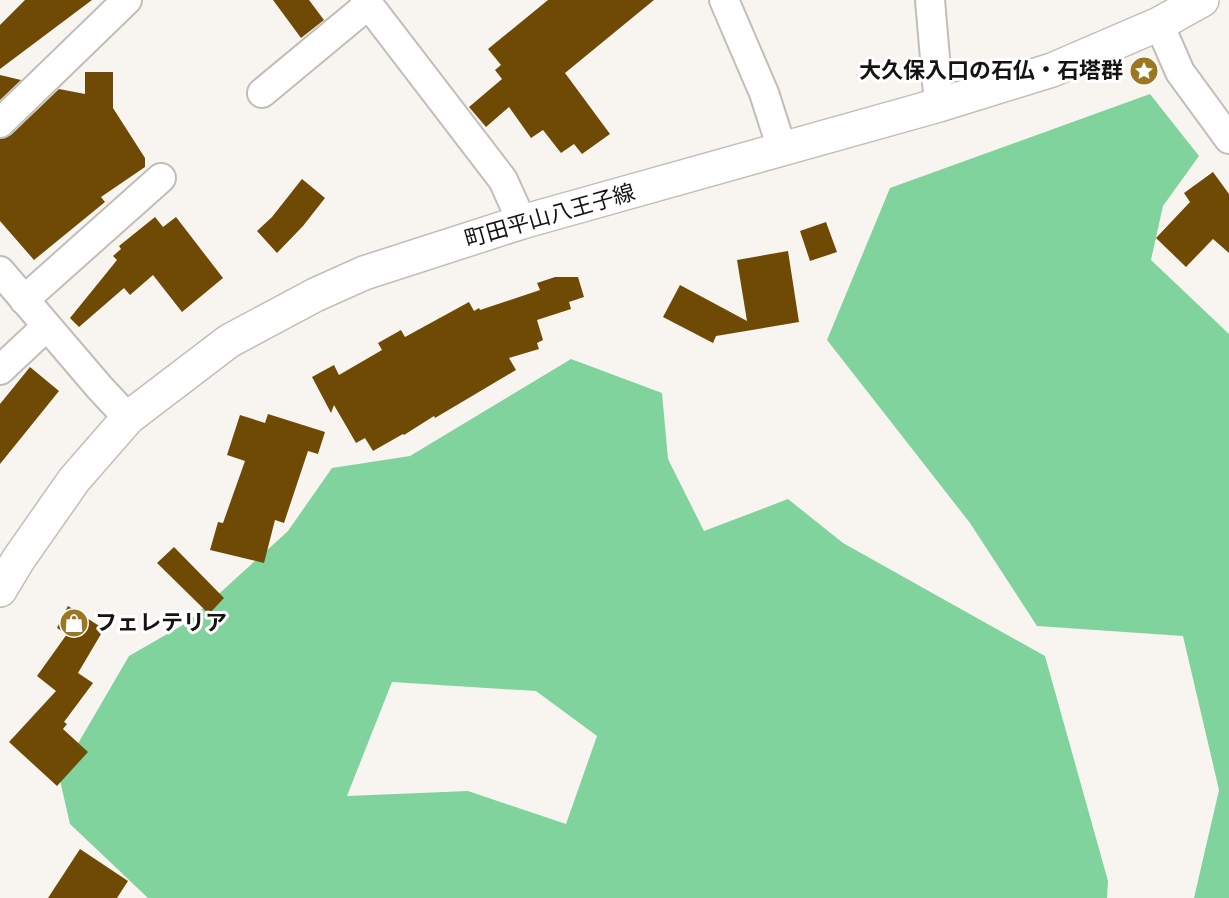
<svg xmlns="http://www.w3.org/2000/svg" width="1229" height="898" font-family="'Alegreya Sans','Noto Sans JP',sans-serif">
<rect width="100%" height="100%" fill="#f8f5f0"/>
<!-- forest -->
<path fill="#80d39d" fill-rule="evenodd" d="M1150 94 1199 156 1163 206 1151 260 1229 334V898H1194L1219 790 1183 636 1037 626 970 523 827 340 890 188Z
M571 359 662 393 668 459 704 531 788 499 843 543 1045 656 1108 881 1107 898H148L70 824 59 776 129 656 188 622 288 531 332 468 410 456ZM392 682 536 691 597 736 566 824 468 791 347 796Z"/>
<!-- building -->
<path fill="#6f4a05" d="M25 0H92L0 69V25Z
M273 0H309L324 20 301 38Z
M548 0H654L565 73 610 134 582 154 574 144 561 153 543 130 531 138 509 107 486 127 469 107 502 79 495 70 501 65 488 49Z
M85 72H113V108L145 158V167L101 197 105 202 34 260 0 221V139L11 135 59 89 85 94Z
M0 75 21 80 0 100Z
M1213 172 1229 194V253L1213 239 1186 267 1156 238 1190 202 1184 193Z
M302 179 325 198 303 226 277 253 257 231 272 217Z
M155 217 163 227 176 217 223 278 182 312 153 275 130 295 124 288 79 327 70 318 117 260 113 256 121 249 119 246Z
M826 222 837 252 810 261 800 231Z
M788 251 799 322 716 336 713 343 663 317 680 285 747 321 737 260Z
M555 277H578L584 297 569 302 571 309 537 320 543 340 537 343 539 349 509 358 516 370 435 418 434 416 404 435 403 434 373 451 365 438 356 443 334 405 331 413 312 377 334 365 339 375 382 350 378 343 401 330 405 337 469 302 474 311 479 308 480 310 540 290 537 283Z
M30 367 59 391 0 464V404Z
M268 414 325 432 318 454 308 451 284 523 275 520 264 563 210 550 218 522 223 523 245 461 227 455 240 415 265 423Z
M174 547 224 598 209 614 157 563Z
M68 606 104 629 78 673 93 683 64 722 67 724 63 729 88 752 57 786 9 742 56 691 37 676 67 634 57 628Z
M80 849 128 881 117 898H48Z"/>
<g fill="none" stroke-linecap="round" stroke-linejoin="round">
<!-- minor casing -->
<g stroke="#c1beb9" stroke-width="32">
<path id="minor" d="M365 0 503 180 522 222
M724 0 764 93 782 149
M930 0 939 105
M1159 24 1180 72 1229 139
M262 93 368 5
M0 123 127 0
M0 271 100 388 128 418
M24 300 161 178
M0 370 47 326"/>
</g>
<!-- secondary casing -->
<g stroke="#c1beb9" stroke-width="36">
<path id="secondary" d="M0 590 18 560 74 480 128 418 229 341 315 295 364 273 522 222 939 105 1052 70 1159 24 1202 0"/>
</g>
<!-- minor -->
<use href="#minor" stroke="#fff" stroke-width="28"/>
<!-- secondary -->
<use href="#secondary" stroke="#fff" stroke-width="33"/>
</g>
<!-- icons -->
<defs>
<g id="sight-disc" transform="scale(1.5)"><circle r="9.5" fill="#9b7722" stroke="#fff"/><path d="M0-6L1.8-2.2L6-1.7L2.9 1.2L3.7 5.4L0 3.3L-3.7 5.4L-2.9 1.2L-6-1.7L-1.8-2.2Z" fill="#fff"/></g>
<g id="shop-disc" transform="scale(1.5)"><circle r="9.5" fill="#9b7722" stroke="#fff"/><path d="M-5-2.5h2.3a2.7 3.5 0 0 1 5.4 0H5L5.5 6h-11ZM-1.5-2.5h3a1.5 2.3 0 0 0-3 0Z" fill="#fff"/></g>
</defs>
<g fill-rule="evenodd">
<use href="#sight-disc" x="1144" y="71"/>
<use href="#shop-disc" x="74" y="623"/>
</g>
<g text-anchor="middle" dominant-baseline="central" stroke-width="6" stroke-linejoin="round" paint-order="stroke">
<!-- poi labels -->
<g font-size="22" font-weight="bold" fill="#151413" stroke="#fff" text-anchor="end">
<text x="1123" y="71">大久保入口の石仏・石塔群</text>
<text x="95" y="623" text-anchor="start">フェレテリア</text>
</g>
<!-- street labels -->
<g font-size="22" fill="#151413" stroke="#fff">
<text transform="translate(550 216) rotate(-16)">町田平山八王子線</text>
</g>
</g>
</svg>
